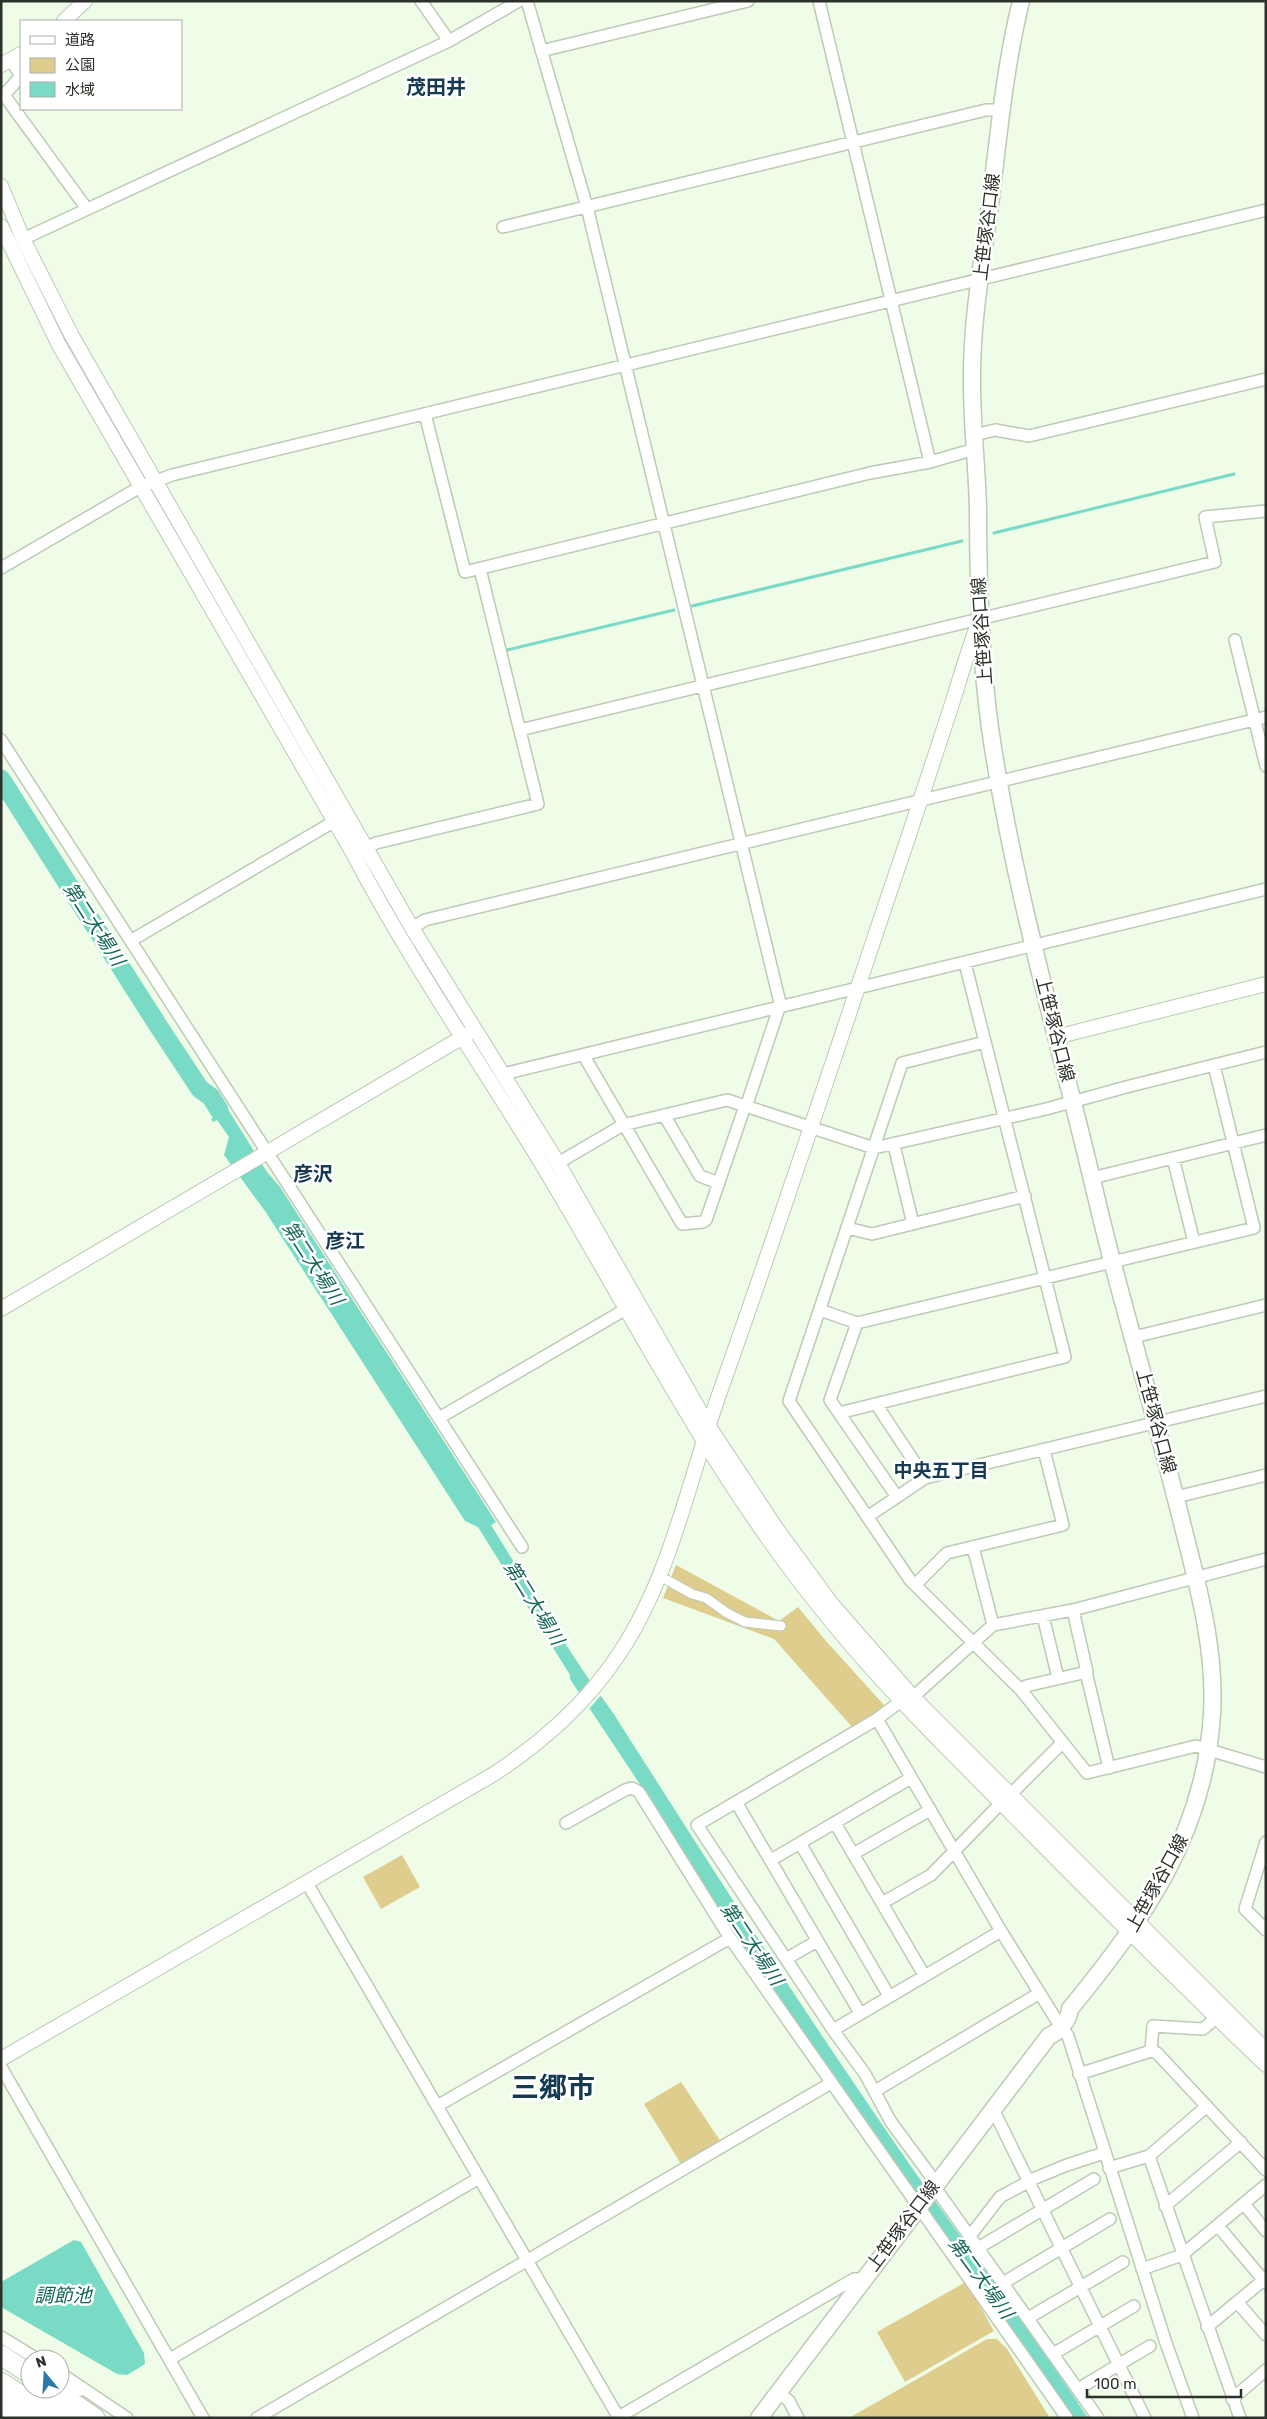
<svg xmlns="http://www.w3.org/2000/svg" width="1267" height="2419" font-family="Rubik,'Noto Sans JP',sans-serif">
<rect width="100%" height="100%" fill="#eefce8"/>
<!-- green -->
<path fill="#dfcd8d" d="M676 1565 779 1621 798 1607 826 1641 884 1705 875 1715 853 1728 774 1639 663 1598Z
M402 1855 420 1887 381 1909 363 1877Z
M681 2082 721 2142 681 2164 644 2104Z
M966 2282 994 2331 905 2382 877 2332Z
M987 2339H997L1007 2349 1050 2418H849Z"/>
<!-- water -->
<path fill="#79dbc5" d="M206 1088 219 1095 267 1172 280 1187 496 1522 491 1525C522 1575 553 1626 586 1675 595 1689 606 1702 615 1716 722 1884 830 2053 946 2216 994 2283 1043 2349 1088 2418H1071L754 1967 645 1792 570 1679V1675L478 1527 465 1521 265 1211 224 1155 229 1137 217 1120 213 1122 211 1119 215 1116 201 1094Z
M74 2240 81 2242 144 2353 145 2364 127 2375 117 2374 1 2307V2282Z"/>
<!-- pier -->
<path fill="#eefce8" d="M591 1678 603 1693 588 1710 578 1695Z"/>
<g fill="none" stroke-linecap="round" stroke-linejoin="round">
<!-- stream -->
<path stroke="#79dbc5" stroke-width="3" d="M994 533 1234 474
M692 606 962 541
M507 650 674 610"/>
<!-- river -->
<path stroke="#79dbc5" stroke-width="19" d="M1 779 159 1027 200 1089 211 1097 219 1110"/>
<!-- pedestrian casing -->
<g stroke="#bccab6" stroke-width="11">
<path id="pedestrian" d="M667 1580 692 1594 706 1598 727 1613 745 1622 781 1626"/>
</g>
<!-- minor casing -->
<g stroke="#bccab6" stroke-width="14">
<path id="minor" d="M421 1 449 41
M527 1 587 207 781 1007
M819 1 930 462
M541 51 748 1
M11 60 21 76 4 95 87 209
M503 227 986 110H1001
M23 239 449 41 519 1
M425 414 465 572 870 473 930 462 975 449
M975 435 995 430 1029 436 1266 379
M1 568 140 487 172 475 1266 210
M1235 640 1266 766
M520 730 1215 562 1205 517 1266 511
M1 740 522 1547
M366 848 376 843 538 804 480 569
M412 928 425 920 1266 717
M132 940 335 821
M985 1042 902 1063 789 1401 910 1580 1021 1690 1087 1773 1196 1746 1266 1767
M584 1056 682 1224 703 1222 706 1220 745 1106
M1214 1065 1254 1228 857 1323 830 1400 897 1497 925 1478 1266 1396
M503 1074 1266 889
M746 1107 779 1008
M664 1115 700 1176 719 1183
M894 1145 913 1224
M1173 1158 1194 1242
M558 1163 623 1125 727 1100 874 1148 1046 1109 1130 1086 1266 1052
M1092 1178 1266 1135
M847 1228 872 1234 1025 1196
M820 1310 857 1323
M1134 1337 1266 1305
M876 1404 925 1478
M839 1413 1065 1357 965 963
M439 1418 626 1309
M1176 1497 1266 1475
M867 1517 897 1497
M973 1547 993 1625
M915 1585 947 1553 1063 1525 1044 1450
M1043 1616 1058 1678
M1086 1672 1109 1768
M1021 1690 1026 1686 1087 1672 1073 1610
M877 1719 1001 1931 1057 2021
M1010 1795 1062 1743
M736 1802 860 2013
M566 1823 625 1790 632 1788 639 1792 730 1938 1067 2418
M835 1823 924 1975
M1266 1842 1245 1909 1266 1930
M800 1843 889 1996
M853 1854 930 1810
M771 1860 911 1778
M307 1883 619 2418
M882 1903 931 1875 1001 1803
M786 1959 817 1941
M1061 2026 1068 2036 1166 2343 1193 2418
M833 2030 697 1825 877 1719 901 1701 913 1697 993 1625 1073 1610 1266 1559
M1151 2051 1153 2026 1203 2029 1216 2018
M1 2067 203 2418
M1079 2074 1151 2051 1157 2053 1266 2170
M875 2091 1038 1994
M437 2106 730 1938
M993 2109 1145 2418
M1149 2156 1240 2418
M1109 2168 1149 2156 1207 2106
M1028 2181 1067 2165 1104 2153
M936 2183 891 2122 865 2074 833 2030 1001 1931
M934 2186 1098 2418
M1244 2204 1266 2231
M1165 2206 1241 2142
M1218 2226 1266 2283
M970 2236 1000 2197 1028 2182
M978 2248 1094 2179
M1142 2269 1182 2255 1266 2185
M1003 2283 1110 2219
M1237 2302 1266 2335
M1028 2318 1123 2262
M1207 2327 1266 2278
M1 2337 37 2359
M1053 2354 1134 2306
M170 2359 479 2178
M60 2373 127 2418
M60 2385 72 2390H82
M1078 2389 1150 2346
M778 2392 789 2401 798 2418
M1232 2399 1266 2370
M1 2409 16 2418
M257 2418 831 2083
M617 2418 854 2279H863"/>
</g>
<!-- tertiary casing -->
<g stroke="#bccab6" stroke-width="16">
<path id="tertiary" d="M64 21 85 1
M1 65 21 54
M1 186 23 239 72 336 412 928 558 1163 708 1425 776 1528 831 1603 913 1697 1266 2050
M1 226 59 345 354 855C409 960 476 1056 537 1156 630 1309 709 1471 822 1610 881 1684 949 1750 1015 1817 1098 1901 1181 1984 1266 2065
M1056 1037 1266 984
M1 1309 468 1034
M1 2059 494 1774C545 1740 588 1702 621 1651 672 1573 690 1475 721 1389 786 1206 846 1021 908 838 922 795 936 753 950 710 960 679 968 649 980 619"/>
</g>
<!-- secondary casing -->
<g stroke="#bccab6" stroke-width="19">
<path id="secondary" d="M759 2418 1049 2036C1059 2032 1069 2020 1070 2009 1143 1919 1205 1835 1212 1714 1216 1647 1197 1583 1181 1519 1159 1431 1134 1344 1111 1257 1097 1203 1085 1148 1071 1095 1040 974 1008 852 990 728 980 655 978 582 978 509 977 467 972 426 972 384 971 321 983 259 991 197 999 132 1005 66 1021 1"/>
</g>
<!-- trunk casing -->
<g stroke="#bccab6" stroke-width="21">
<path id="trunk" d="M1 2355 30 2374
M1 2396 36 2418
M63 2396 95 2418"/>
</g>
<!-- motorway casing -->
<g stroke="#bccab6" stroke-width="22">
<path id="motorway" d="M1 2383 55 2418
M44 2395 78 2418"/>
</g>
<!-- pedestrian -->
<use href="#pedestrian" stroke="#fff" stroke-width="9"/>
<!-- minor -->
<use href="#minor" stroke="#fff" stroke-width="11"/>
<!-- tertiary -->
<use href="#tertiary" stroke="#fff" stroke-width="14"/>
<!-- secondary -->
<use href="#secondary" stroke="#fff" stroke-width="16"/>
<!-- trunk -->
<use href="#trunk" stroke="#fff" stroke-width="19"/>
<!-- motorway -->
<use href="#motorway" stroke="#fff" stroke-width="20"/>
</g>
<g text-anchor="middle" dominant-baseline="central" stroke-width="5" stroke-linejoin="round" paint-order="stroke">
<!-- street labels -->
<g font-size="18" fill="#2c3129" stroke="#fff">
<text transform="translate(987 227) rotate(-83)">上笹塚谷口線</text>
<text transform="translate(982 631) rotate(-94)">上笹塚谷口線</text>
<text transform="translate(1055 1029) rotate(76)">上笹塚谷口線</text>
<text transform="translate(1156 1421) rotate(75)">上笹塚谷口線</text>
<text transform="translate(1157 1883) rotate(-61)">上笹塚谷口線</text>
<text transform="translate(903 2226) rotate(-53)">上笹塚谷口線</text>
</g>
<!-- water labels -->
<g font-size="19" font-style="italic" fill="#166657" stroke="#fff">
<text transform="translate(94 924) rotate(57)">第二大場川</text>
<text transform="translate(313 1263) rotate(57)">第二大場川</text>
<text transform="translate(534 1603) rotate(58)">第二大場川</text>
<text transform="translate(752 1944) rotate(56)">第二大場川</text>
<text transform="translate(981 2278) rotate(54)">第二大場川</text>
<text x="63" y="2295">調節池</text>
</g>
<!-- neighbourhood labels -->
<g font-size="19" font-weight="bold" fill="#153a52" stroke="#fff">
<text x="941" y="1470">中央五丁目</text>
</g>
<!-- quarter labels -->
<g font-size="20" font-weight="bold" fill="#153a52" stroke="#fff">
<text x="436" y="87">茂田井</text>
<text x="313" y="1174">彦沢</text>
<text x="345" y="1241">彦江</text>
</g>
<!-- town labels -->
<g font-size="28" font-weight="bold" fill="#153a52" stroke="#fff">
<text x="553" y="2087">三郷市</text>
</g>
</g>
<!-- border -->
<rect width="1267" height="2419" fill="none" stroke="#2c3129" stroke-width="5"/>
<!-- legend -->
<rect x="20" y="20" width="162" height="90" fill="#ffffff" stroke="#abada9"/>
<rect x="30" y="36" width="25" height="8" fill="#ffffff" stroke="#abada9"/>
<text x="65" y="45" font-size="15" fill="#2c3129">道路</text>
<rect x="30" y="58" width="25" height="15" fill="#dfcd8d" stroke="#abada9"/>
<text x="65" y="70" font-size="15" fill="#2c3129">公園</text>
<rect x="30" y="82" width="25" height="15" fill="#79dbc5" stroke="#abada9"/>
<text x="65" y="95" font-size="15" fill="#2c3129">水域</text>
<!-- north arrow -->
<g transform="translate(45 2374) rotate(342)"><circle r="24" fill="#ffffff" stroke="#abada9"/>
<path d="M0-4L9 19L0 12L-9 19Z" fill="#2b7aac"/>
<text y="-8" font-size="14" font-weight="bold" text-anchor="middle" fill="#2c3129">N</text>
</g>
<!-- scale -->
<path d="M1087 2389v8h154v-8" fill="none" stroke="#2c3129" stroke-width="2.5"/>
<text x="1094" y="2389" font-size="15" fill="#2c3129" stroke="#ffffff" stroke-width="4" paint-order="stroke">100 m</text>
</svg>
